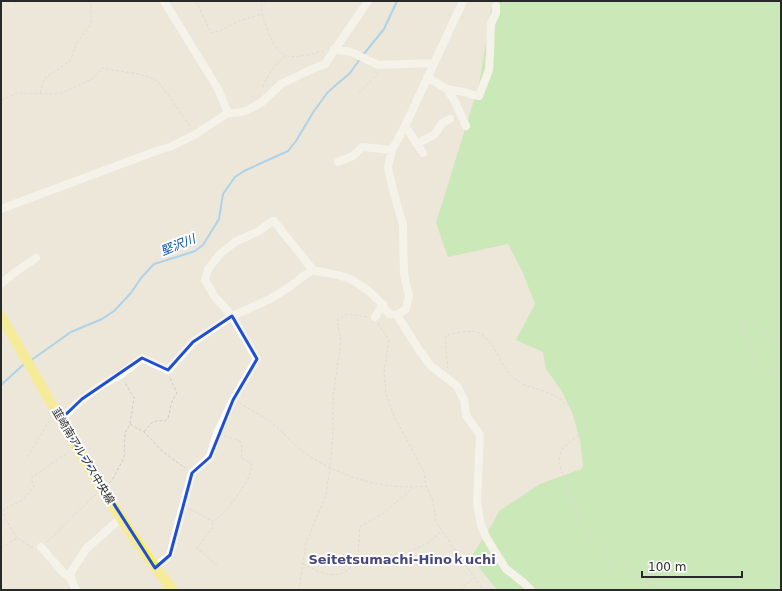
<svg xmlns="http://www.w3.org/2000/svg" width="782" height="591" font-family="'DejaVu Sans','Noto Sans JP',sans-serif">
<rect width="100%" height="100%" fill="#ede7d9"/>
<!-- green -->
<path fill="#a1e990" d="M493 1H781V590H497L471 557 493 523 499 511 540 484 581 469 583 466 580 440 572 412 561 390 546 369 543 352 516 340 535 304 523 273 508 244 448 257 436 223 479 84Z"/>
<g fill="none" stroke-linecap="round" stroke-linejoin="round">
<!-- stream -->
<path stroke="#61bafa" stroke-width="2" d="M363 55 384 29 397 1
M30 361 71 332 102 319 114 311 131 293 141 278 154 264 186 254 195 251 203 245 219 219 223 194 235 177 244 171 288 151 296 141 314 111 328 92 350 73 360 59
M1 385 24 364"/>
<!-- path -->
<path stroke="#ccc" stroke-width="1" stroke-dasharray="3 2" stroke-linecap="butt" d="M196 1 211 33 219 31 239 21 261 14
M266 1 261 6C262 18 273 53 287 56 298 59 313 53 324 51
M15 3 17 1
M263 87C268 74 275 65 285 56
M40 93 44 79 71 60 76 44 91 24V1
M359 93 379 72
M1 100 18 93 59 94 94 78 102 68C119 72 140 72 156 80 161 83 185 120 191 127
M378 323 389 340 384 372 386 393 394 416 424 472 426 486 433 502 436 522 483 590
M781 338 770 335 749 322 745 324 742 322 743 333 759 364 763 368 781 378
M448 369 445 341 446 336C455 333 470 329 479 333 496 341 500 368 515 379 524 387 535 387 546 392 563 398 578 413 586 429 579 437 565 442 561 452 560 454 559 458 559 460 561 482 592 548 609 562 626 576 652 583 673 590
M239 403C249 409 261 415 271 422 282 431 291 442 302 451 338 476 382 491 426 486
M130 424 144 432 163 452 185 468
M144 432C152 422 152 420 165 421L168 418 172 401 177 393 169 376
M27 457 50 420
M109 483 112 480 124 458 125 433 130 424 134 398 124 381
M190 509 212 521C224 518 241 490 248 479 250 474 251 468 252 464L241 458 242 445 239 440 224 436
M212 522 213 527 197 548 218 566
M17 538 4 517V509L23 500 34 487 31 478 69 452
M47 542 96 494
M1 548 17 538 33 548
M358 557 360 527 382 514 413 488
M303 563C324 576 343 583 358 558 384 558 424 553 441 531
M299 590 306 543 326 495 330 468 333 436V397L341 341 337 320 347 314 368 317
M460 590 473 578"/>
<!-- minor -->
<path stroke="#fff" stroke-width="8" d="M164 1 218 89 228 113
M334 49 351 52 378 65 434 63
M427 77 447 89 464 92 473 95 479 96 489 70 490 53 491 24 496 13V6
M447 89 455 102 466 126
M405 126 423 153
M417 144 435 134 442 123 450 119
M338 162 353 156 362 147 392 150
M1 209 159 150 170 147 196 134 228 113H237L248 110 262 102 281 84 310 70 325 64 368 1
M1 284 14 273 36 258
M397 315 406 309 409 296 404 274 403 225 392 186 388 167 392 150 405 126 463 1
M375 317 383 304
M60 420 82 399 103 384 120 375 142 358 168 370 193 342 232 316 270 299 291 286 302 277 313 270C325 273 339 274 350 279 366 287 379 299 389 314L397 315 419 350 431 366 457 386 464 400 466 415 480 435 477 503 481 525 487 539 506 569 524 583 531 590
M41 547 61 570 71 579
M155 568 170 555 192 473 210 457 217 434 233 400 257 359 232 316 215 297 205 280 208 269 220 254 235 242 259 231 272 221H274L313 270
M76 590 71 579V572L86 549 121 518"/>
<!-- major -->
<path stroke="#feef4d" stroke-width="10" d="M1 316C13 338 26 358 38 380 79 452 120 525 173 590"/>
</g>
<!-- marked area -->
<path d="M0 0H782V591H0ZM232 316 257 359 233 400 210 457 192 473 170 555 155 568 60 420 82 399 142 358 168 370 193 342Z" fill="#ede7d9" fill-opacity=".55" fill-rule="evenodd"/>
<path fill="none" stroke="#1d4ed8" stroke-width="3" stroke-linejoin="round" d="M232 316 257 359 233 400 210 457 192 473 170 555 155 568 60 420 82 399 142 358 168 370 193 342Z"/>
<g text-anchor="middle" dominant-baseline="central" stroke-width="4" stroke-linejoin="round" paint-order="stroke">
<!-- street labels -->
<g font-size="11" fill="#292929" stroke="#fff">
<text transform="translate(83 456) rotate(59)">韮崎南アルプス中央線</text>
</g>
<!-- water labels -->
<g font-size="12" font-style="italic" fill="#0154a5" stroke="#fff">
<text transform="translate(178 245) rotate(-22)">堅沢川</text>
</g>
<!-- quarter labels -->
<g font-size="13" font-weight="bold" fill="#45477e" stroke="#fff">
<text x="402" y="559">Seitetsumachi-Hinoｋuchi</text>
</g>
</g>
<!-- border -->
<rect width="782" height="591" fill="none" stroke="#292929" stroke-width="4"/>
<!-- scale -->
<path d="M642 571v6h100v-6" fill="none" stroke="#292929" stroke-width="2"/>
<text x="648" y="571" font-size="12" fill="#292929" stroke="#ffffff" stroke-width="3" paint-order="stroke">100 m</text>
</svg>
